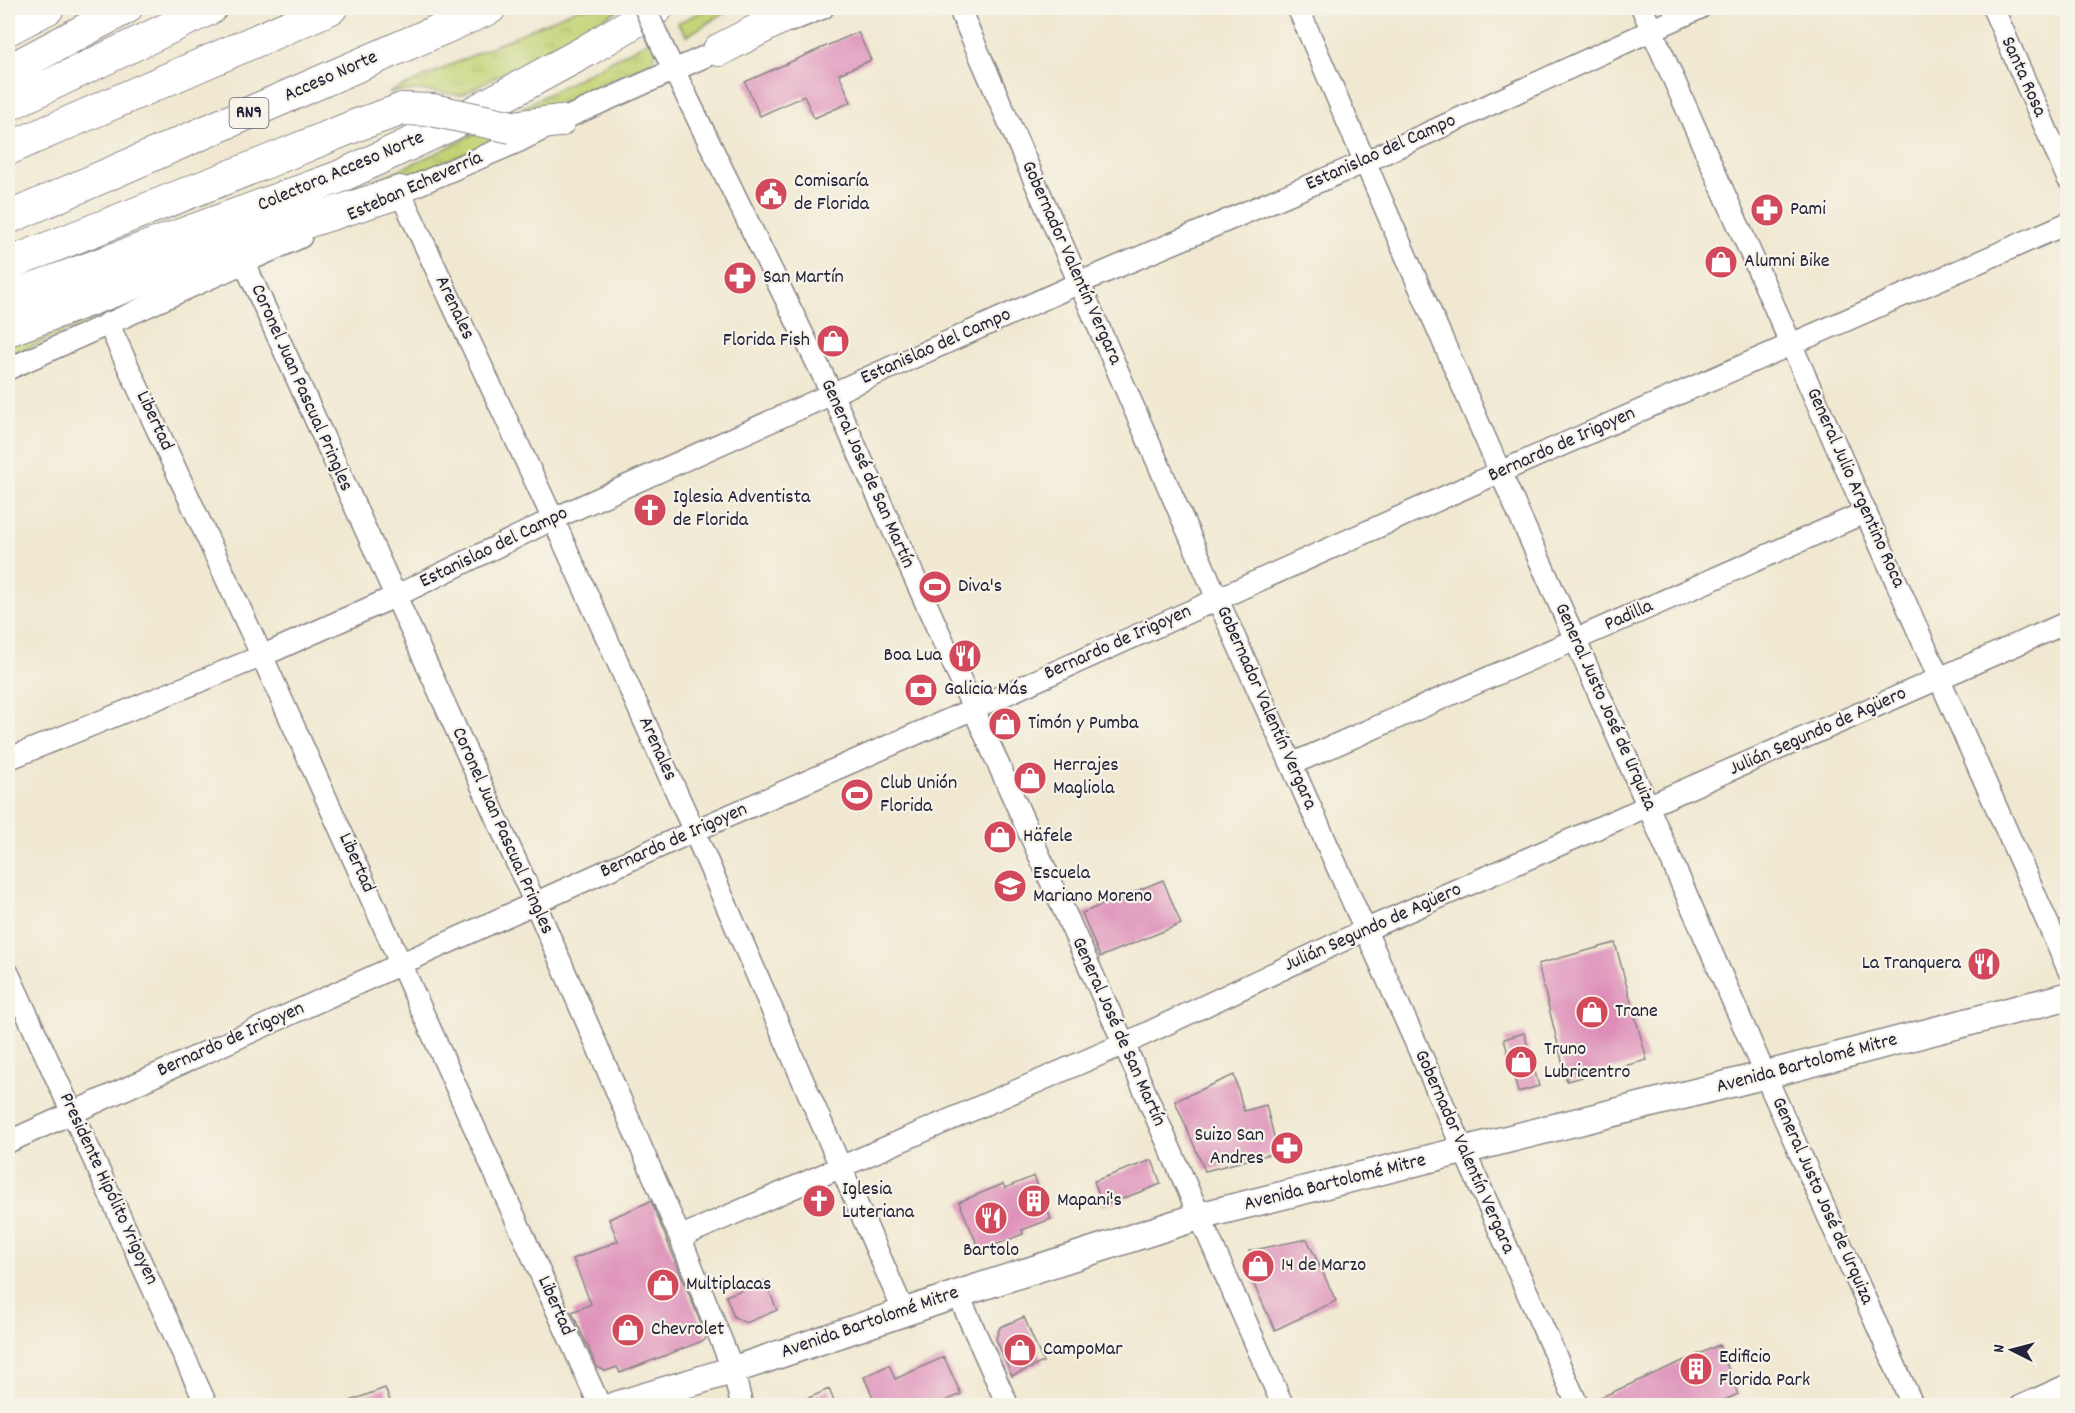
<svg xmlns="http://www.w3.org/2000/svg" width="2075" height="1413" font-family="Dekko,sans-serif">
<defs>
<pattern id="grass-tufts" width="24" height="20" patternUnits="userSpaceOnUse" patternTransform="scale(1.5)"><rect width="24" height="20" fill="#c2d375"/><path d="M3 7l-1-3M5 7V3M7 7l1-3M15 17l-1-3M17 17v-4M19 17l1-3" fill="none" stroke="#a6b566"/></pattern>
</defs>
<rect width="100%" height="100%" fill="#f7f3e8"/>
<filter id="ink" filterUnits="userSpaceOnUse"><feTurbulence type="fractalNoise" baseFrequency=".0167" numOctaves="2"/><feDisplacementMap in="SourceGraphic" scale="12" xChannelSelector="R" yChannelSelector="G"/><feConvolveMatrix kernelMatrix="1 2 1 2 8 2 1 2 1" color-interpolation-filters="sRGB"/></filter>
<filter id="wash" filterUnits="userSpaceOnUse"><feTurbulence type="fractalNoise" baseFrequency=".008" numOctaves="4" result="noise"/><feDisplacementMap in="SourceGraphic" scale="24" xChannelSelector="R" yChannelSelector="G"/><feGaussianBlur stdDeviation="1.35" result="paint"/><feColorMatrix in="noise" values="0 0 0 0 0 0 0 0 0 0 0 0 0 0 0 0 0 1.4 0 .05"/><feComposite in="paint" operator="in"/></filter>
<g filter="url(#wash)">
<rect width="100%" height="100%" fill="#f0e8d0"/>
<!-- grass -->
<path fill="url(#grass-tufts)" stroke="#727a58" stroke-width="1.5" d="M579 8H622L462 95 417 90 388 93Z
M710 8H732L687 36 677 23Z
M651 40 657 50 653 59 645 65 542 111 521 108Z
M479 131 502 138 406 178 323 204 445 149Z
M147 294 8 357V340Z"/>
<g id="blocks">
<!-- building -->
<path fill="#dd8db8" d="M858 32 871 60 839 74 851 102 814 118 804 96 760 116 745 82Z
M1163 880 1181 924 1100 957 1082 913Z
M1615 943 1647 1060 1567 1081 1538 964Z
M1524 1033 1539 1086 1518 1092 1504 1039Z
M1234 1075 1244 1111 1266 1105 1278 1152 1205 1171 1175 1101Z
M1152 1160 1161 1184 1103 1206 1094 1181Z
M1034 1176 1051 1219 1022 1230 1023 1234 980 1251 959 1202 1003 1184 1005 1188Z
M651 1201 706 1336 705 1340 620 1373 617 1367 606 1371 597 1367 572 1312 591 1304 573 1259 618 1241 609 1219Z
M1307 1239 1336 1301 1275 1330 1244 1263 1252 1259 1249 1251Z
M765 1281 777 1310 746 1323 734 1317 726 1296Z
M1024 1317 1043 1362 1012 1376 996 1339 1000 1327Z
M1719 1345 1738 1394 1711 1406H1590V1402Z
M944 1357 961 1394 933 1406H877L864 1377 889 1365 895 1379Z
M385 1388 392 1406H342V1404Z
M829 1389 836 1406H790Z"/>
</g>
</g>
<g filter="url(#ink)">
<use href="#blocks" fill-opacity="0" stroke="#898586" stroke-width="1.5"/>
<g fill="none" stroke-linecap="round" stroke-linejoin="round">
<!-- minor casing -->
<g stroke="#898586" stroke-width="24">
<path id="minor" d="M959 8 1217 598 1578 1406
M1298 8 1500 472 1575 639 1765 1075 1913 1406
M1642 8 2068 969
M1993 8 2068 179
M790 21 823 8
M664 50 832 394 1124 1044 1283 1406
M400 192 553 519 694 831 904 1312
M389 197 517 142 559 121 731 45
M244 262 535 903 680 1237 733 1370 742 1406
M108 323 262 656 600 1406
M8 369 301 237
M8 759 262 656 396 596 553 519 1079 283 1365 162 1700 8
M1292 764 1866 512
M8 973 207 1406
M8 1142 694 831 973 709 1500 472 2068 223
M680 1237 1124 1044 1365 930 2068 622
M958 1294 1008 1406
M2021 1406 2068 1385"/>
</g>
<!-- major casing -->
<g stroke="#898586" stroke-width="30">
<path id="major" d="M614 1406 733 1370 958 1294 1200 1216 1765 1075 2068 996"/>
</g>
<!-- highway casing -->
<g stroke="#898586" stroke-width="34">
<path id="highway" d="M8 29 48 8
M719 50 800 8
M8 71 126 8
M8 105 211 8
M512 127 559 121
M8 149 331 8
M8 218 490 8
M8 264 264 163 357 125 403 109
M8 298 339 177 452 124 586 51 657 8
M8 330 250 240 400 192"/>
</g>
<!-- minor -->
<use href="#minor" stroke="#fff" stroke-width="21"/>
<!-- major -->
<use href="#major" stroke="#fff" stroke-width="27"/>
<!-- highway -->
<use href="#highway" stroke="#fff" stroke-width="32"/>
<!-- minor-bridge casing -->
<g stroke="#898586" stroke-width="24" stroke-linecap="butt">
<path id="minor-bridge" d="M645 8 664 50"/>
</g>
<!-- highway-bridge casing -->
<g stroke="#898586" stroke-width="34" stroke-linecap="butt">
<path id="highway-bridge" d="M403 109 432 110 512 127"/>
</g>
<!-- minor-bridge -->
<use href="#minor-bridge" stroke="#fff" stroke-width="21"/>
<!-- highway-bridge -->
<use href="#highway-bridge" stroke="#fff" stroke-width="32"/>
</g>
</g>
<!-- icons -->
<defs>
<g id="civic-disc" transform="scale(1.725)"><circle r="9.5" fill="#d1495b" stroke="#f7f3e8"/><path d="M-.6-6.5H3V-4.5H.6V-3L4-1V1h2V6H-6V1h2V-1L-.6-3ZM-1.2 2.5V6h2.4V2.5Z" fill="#fff"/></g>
<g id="pharmacy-disc" transform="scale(1.725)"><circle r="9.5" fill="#d1495b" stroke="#f7f3e8"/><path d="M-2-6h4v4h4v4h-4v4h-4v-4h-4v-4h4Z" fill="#fff"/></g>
<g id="shop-disc" transform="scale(1.725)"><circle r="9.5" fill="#d1495b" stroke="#f7f3e8"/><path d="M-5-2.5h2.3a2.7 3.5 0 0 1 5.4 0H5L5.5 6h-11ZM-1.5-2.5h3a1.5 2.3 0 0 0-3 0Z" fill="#fff"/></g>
<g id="church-disc" transform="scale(1.725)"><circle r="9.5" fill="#d1495b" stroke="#f7f3e8"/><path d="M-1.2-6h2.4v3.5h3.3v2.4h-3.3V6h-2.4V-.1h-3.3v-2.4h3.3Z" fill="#fff"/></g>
<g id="stadium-disc" transform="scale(1.725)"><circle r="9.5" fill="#d1495b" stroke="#f7f3e8"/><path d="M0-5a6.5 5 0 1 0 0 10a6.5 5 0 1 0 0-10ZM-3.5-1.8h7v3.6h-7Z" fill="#fff"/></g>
<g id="restaurant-disc" transform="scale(1.725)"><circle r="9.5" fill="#d1495b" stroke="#f7f3e8"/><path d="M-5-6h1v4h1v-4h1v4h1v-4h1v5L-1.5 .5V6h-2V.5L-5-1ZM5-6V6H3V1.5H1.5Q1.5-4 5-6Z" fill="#fff"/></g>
<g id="bank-disc" transform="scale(1.725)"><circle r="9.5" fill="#d1495b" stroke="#f7f3e8"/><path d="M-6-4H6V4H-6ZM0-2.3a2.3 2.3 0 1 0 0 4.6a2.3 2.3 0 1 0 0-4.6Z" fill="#fff"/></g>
<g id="school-disc" transform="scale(1.725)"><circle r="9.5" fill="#d1495b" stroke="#f7f3e8"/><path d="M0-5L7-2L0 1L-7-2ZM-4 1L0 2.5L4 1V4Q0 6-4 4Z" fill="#fff"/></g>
<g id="building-disc" transform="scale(1.725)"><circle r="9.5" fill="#d1495b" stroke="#f7f3e8"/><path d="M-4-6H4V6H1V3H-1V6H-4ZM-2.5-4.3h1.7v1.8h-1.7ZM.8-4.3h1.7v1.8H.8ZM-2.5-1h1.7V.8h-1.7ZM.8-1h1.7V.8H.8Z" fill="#fff"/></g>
</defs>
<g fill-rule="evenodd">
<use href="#civic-disc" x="771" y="194"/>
<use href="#pharmacy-disc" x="1767" y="210"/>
<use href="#shop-disc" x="1721" y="262"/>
<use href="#pharmacy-disc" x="740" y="278"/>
<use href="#shop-disc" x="833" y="341"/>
<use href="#church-disc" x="650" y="510"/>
<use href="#stadium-disc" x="935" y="587"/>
<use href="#restaurant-disc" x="965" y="656"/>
<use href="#bank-disc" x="921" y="690"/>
<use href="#shop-disc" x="1005" y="724"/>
<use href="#shop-disc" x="1030" y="778"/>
<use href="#stadium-disc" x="857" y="795"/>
<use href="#shop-disc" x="1000" y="837"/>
<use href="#school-disc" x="1010" y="886"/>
<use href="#restaurant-disc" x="1984" y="964"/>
<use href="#shop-disc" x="1592" y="1012"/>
<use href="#shop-disc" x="1521" y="1062"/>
<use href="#pharmacy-disc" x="1287" y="1148"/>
<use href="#church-disc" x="819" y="1201"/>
<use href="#building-disc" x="1034" y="1201"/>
<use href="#restaurant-disc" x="991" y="1218"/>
<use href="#shop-disc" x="1258" y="1266"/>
<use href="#shop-disc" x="663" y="1285"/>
<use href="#shop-disc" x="628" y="1330"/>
<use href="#shop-disc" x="1020" y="1350"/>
<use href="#building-disc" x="1696" y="1369"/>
</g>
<g text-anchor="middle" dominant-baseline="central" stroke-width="4.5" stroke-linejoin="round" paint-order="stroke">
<!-- shield labels -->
<rect fill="#f7f3e8" stroke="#62616f" stroke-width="1.5" x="229.5" y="98" width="39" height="30" rx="4.5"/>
<g font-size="18" font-weight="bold" fill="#22223b">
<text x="249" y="113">RN9</text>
</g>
<!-- street labels -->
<g font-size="20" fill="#22223b" stroke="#f7f3e8">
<text transform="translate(331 77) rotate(-24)">Acceso Norte</text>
<text transform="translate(2023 77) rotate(66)">Santa Rosa</text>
<text transform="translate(1381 153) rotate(-24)">Estanislao del Campo</text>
<text transform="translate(341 172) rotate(-23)">Colectora Acceso Norte</text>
<text transform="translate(415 187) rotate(-24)">Esteban Echeverría</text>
<text transform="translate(1071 263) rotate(66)">Gobernador Valentín Vergara</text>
<text transform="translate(454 308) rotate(65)">Arenales</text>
<text transform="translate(936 347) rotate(-24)">Estanislao del Campo</text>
<text transform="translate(301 388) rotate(66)">Coronel Juan Pascual Pringles</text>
<text transform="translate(154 421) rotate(65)">Libertad</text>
<text transform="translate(1562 445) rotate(-24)">Bernardo de Irigoyen</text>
<text transform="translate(867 474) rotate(66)">General José de San Martín</text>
<text transform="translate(1855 488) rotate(66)">General Julio Argentino Roca</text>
<text transform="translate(494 548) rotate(-26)">Estanislao del Campo</text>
<text transform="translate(1629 616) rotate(-24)">Padilla</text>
<text transform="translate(1118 643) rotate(-24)">Bernardo de Irigoyen</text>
<text transform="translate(1605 707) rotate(66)">General Justo José de Urquiza</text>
<text transform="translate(1266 708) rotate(66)">Gobernador Valentín Vergara</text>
<text transform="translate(1818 732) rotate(-24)">Julián Segundo de Agüero</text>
<text transform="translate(657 749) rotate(66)">Arenales</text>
<text transform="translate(502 831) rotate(66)">Coronel Juan Pascual Pringles</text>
<text transform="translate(674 841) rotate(-24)">Bernardo de Irigoyen</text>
<text transform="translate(356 863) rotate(66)">Libertad</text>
<text transform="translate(1373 928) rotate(-24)">Julián Segundo de Agüero</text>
<text transform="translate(1118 1032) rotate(66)">General José de San Martín</text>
<text transform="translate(231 1040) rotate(-24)">Bernardo de Irigoyen</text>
<text transform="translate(1807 1064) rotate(-15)">Avenida Bartolomé Mitre</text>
<text transform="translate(1464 1152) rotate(66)">Gobernador Valentín Vergara</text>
<text transform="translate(1335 1183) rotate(-14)">Avenida Bartolomé Mitre</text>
<text transform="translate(108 1189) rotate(65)">Presidente Hipólito Yrigoyen</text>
<text transform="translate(1822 1201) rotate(66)">General Justo José de Urquiza</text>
<text transform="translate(555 1306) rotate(66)">Libertad</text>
<text transform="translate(870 1323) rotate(-19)">Avenida Bartolomé Mitre</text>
</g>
<!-- poi labels -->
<g font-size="20" fill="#22223b" stroke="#f7f3e8" text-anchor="start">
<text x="794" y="182">Comisaría<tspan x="794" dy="23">de Florida</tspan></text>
<text x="1790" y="210">Pami</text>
<text x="1744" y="262">Alumni Bike</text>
<text x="763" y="278">San Martín</text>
<text x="810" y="341" text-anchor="end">Florida Fish</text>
<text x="673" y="498">Iglesia Adventista<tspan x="673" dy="23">de Florida</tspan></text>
<text x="958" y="587">Diva's</text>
<text x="942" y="656" text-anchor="end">Boa Lua</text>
<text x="944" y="690">Galicia Más</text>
<text x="1028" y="724">Timón y Pumba</text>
<text x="1053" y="766">Herrajes<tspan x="1053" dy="23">Magliola</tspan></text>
<text x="880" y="784">Club Unión<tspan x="880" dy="23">Florida</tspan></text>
<text x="1023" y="837">Häfele</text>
<text x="1033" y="874">Escuela<tspan x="1033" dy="23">Mariano Moreno</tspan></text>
<text x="1961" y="964" text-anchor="end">La Tranquera</text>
<text x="1615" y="1012">Trane</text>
<text x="1544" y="1050">Truno<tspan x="1544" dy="23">Lubricentro</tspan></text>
<text x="1264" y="1136" text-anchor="end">Suizo San<tspan x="1264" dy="23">Andres</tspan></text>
<text x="842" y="1190">Iglesia<tspan x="842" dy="23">Luteriana</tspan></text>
<text x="1057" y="1201">Mapani's</text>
<text x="991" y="1251" text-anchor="middle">Bartolo</text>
<text x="1281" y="1266">14 de Marzo</text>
<text x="686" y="1285">Multiplacas</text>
<text x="651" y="1330">Chevrolet</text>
<text x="1043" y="1350">CampoMar</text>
<text x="1719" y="1358">Edificio<tspan x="1719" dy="23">Florida Park</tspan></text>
</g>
</g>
<!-- margin -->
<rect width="2075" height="1413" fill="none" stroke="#f7f3e8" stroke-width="30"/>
<!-- north arrow -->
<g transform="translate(2012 1350) rotate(276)" stroke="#f7f3e8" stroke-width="4.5" paint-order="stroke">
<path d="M0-4.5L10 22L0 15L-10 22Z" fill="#22223b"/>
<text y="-9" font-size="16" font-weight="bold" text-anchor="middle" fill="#22223b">N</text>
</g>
</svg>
